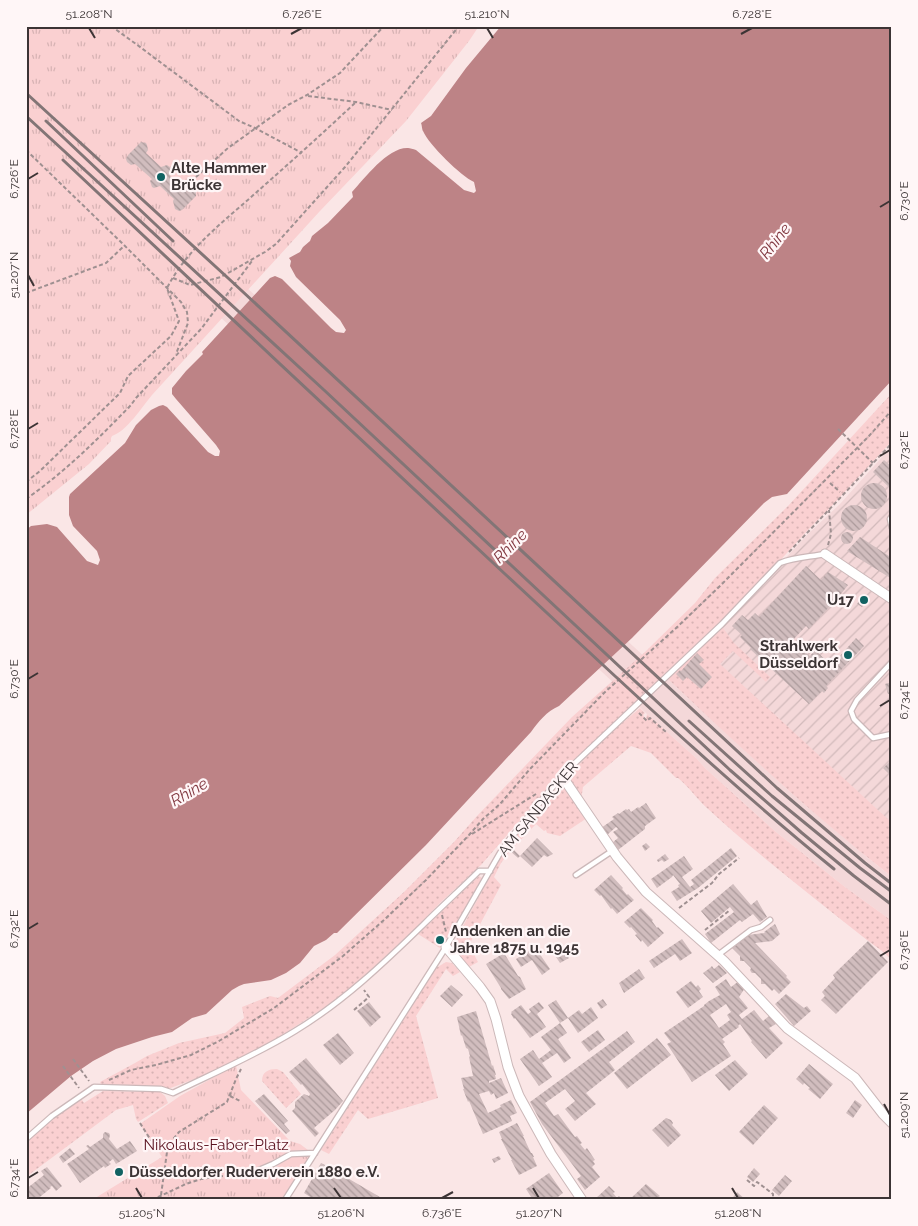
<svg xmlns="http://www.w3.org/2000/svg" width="918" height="1226" font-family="Raleway,sans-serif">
<defs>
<pattern id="industrial-furrows" width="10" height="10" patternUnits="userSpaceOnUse" patternTransform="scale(1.25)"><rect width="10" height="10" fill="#f4d8d9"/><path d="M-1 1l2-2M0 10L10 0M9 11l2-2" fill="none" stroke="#d2babb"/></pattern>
<pattern id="grass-dots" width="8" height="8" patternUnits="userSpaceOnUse" patternTransform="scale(1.25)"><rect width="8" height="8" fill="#fad0d1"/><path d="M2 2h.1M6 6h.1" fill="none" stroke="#d7b3b4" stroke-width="1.8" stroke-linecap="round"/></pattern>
<pattern id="park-tufts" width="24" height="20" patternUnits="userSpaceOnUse" patternTransform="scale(1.25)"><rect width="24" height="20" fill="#fad0d1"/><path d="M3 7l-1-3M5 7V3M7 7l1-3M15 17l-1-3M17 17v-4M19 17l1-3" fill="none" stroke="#d7b3b4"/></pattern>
<pattern id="building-back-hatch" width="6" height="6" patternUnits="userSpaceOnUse" patternTransform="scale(1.25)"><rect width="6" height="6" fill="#d1bdbe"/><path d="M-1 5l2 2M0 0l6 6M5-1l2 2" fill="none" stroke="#ab9a9b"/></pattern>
</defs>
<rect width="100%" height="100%" fill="#fae6e6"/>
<!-- built -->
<path fill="#f4d8d9" d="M26 86 232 274 787 789 868 858 892 877V921L845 887 776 832 706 769 696 758 647 714 436 517 205 303Z"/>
<!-- industrial -->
<path fill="url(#industrial-furrows)" d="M892 446V826L701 648 809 533 840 504Z"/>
<!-- grass -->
<path fill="url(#grass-dots)" d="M892 393V441L828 510 808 530 722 624 637 704 571 762 481 865 441 902 410 934 345 994 270 1043 200 1077 168 1089 102 1086 100 1082 135 1063 147 1056 179 1043 225 1033 244 1018 242 1007 270 996 278 998 335 955 404 892 454 842 477 816 572 717 645 652 695 603 715 578 788 506Z
M723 628 734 643 770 677 766 682 733 651 720 664 892 823V877C813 815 740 747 668 679Z
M640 708 645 713 643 715 646 719 647 714 696 758 706 769 776 832 845 887 892 921V960L882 951 867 940C813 897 758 855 707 808 697 799 689 787 678 778H676L651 753 631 746 583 787 581 800 570 780 571 773 607 736Z
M558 789H565L570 792 587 818 560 836 547 833 546 830 544 831 536 824 510 851 501 863 494 877 501 885 469 945 478 962 469 967C461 956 453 951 457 937L498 862 512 840Z
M479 876 482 878V882L440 948 418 934Z
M446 962 452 963 460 972 453 976 446 969 416 1016 438 1098 368 1119 358 1110 329 1154 321 1150 436 968Z
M277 1069 283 1072 301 1094 286 1108 262 1081C262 1072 268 1069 277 1069Z
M103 1091 160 1092 165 1096 168 1103 138 1122 136 1119 133 1105 116 1110 26 1177V1141C42 1127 62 1107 82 1100L84 1103Z"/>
<!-- park -->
<path fill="url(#park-tufts)" d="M26 26H479L469 41 406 121 320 211 152 395C142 407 127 431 112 436L111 438V441L89 464 26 515Z
M236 1065 241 1090 290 1141 300 1144 312 1153 283 1200H92L162 1157 140 1124 180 1096Z"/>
<!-- water -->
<path fill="#bd8386" d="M501 26H892V380L787 494 772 497 764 503 632 638 559 706C547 711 538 722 531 732L426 845 337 933H334L326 940 314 946 300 963 286 973 271 980 244 984 239 986 232 990 206 1014 192 1018 172 1032 152 1037 116 1049 93 1061 71 1076 26 1114V530L31 526 47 524 57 527 87 561 98 565 100 560 97 551 73 526 69 515V497L70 494 125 443 136 425 151 410 159 406 163 405 167 407 208 452 215 456H219L220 451 216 445 176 399 172 394V388L186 371 203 354 202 352 270 278 275 276 282 279 331 328 336 332 344 333 346 330 340 320 296 277 290 266 291 261 289 258 300 252 303 247 310 241 312 236 328 223 353 197 352 192C365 178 388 147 408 148 410 148 413 149 416 150L464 190 474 193 476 191 474 182C461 176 429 145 423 131 422 130 422 125 421 123L431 116 466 68Z"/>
<!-- building -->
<path fill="url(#building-back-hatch)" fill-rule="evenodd" d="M141 142 146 143 147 145 148 150 146 153 161 167 167 165 170 167 172 170V173L170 176 183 188 192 187 196 190V196L182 210 179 211 175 209 173 201 174 199 160 186 154 188 152 187 150 181 152 179 135 164 131 165 127 162 126 159 128 155Z
M884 460 892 467V490L873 472Z
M861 496a13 13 0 1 1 26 0a13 13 0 1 1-26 0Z
M841 518a13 13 0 1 1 26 0a13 13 0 1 1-26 0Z
M841 538a6 6 0 1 1 12 0a6 6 0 1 1-12 0Z
M860 537 892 558V579L847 551Z
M806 566 821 580 828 572 848 585 841 594 809 629 806 626 793 640 810 656 815 650 831 665 835 660 833 658 837 655 839 657 856 638 864 646 826 686 828 688 824 693 822 691 809 704 750 649 751 648 740 637 742 635 732 626 742 615 748 620 755 613 759 617Z
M863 595 869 599 862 607 857 604Z
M697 653 704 660 699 664 712 677 701 689 687 677 683 681 676 674 680 670 681 671Z
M892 682V693L888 694 885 684Z
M892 760V777L883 768Z
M646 803 656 818 645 826V829L618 850 612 843 618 838 613 832 618 829 616 827 607 835 601 828 614 819 612 817 618 813 619 814 626 809 627 810 629 809 631 812 638 807 639 808Z
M537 838 553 854 547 857 544 855 532 867 520 856Z
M646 843 650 847 645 851 642 846Z
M731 848 737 856 698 888 677 901 671 892 679 887 678 885 680 884 673 875 672 877 657 888 651 879 684 856 693 869 682 877 690 887 694 884 691 880Z
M513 849 520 856 518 858 510 851Z
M665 854 669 859 664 862 662 860 658 862 657 860Z
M611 875 623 888 622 889 627 895 628 894 634 900 617 914 612 908 611 909 601 895 600 896 594 890Z
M733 884 751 905 757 900 767 917 760 922 753 914 742 922 740 920 711 943 705 934 734 912 730 907 711 923 701 911Z
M641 908 653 920 652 921 657 928 658 927 664 933 648 947 642 940 641 942 635 935 637 934 631 927 630 928 624 922Z
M775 924 780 934 772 941 755 943 787 976 786 977 791 982 779 994 774 989 772 991 765 984H761V979L755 973H752L751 972 750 970 751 968 744 961H740V956L732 948 748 935 765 933 764 932Z
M682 939 692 953 680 961 675 954 654 968 649 961Z
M868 941 888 962 836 1014 821 1000 825 996 822 992 835 978 833 975Z
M559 943 569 958 560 963 550 948Z
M535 947 550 969 542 975 532 960 521 967 516 959Z
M504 953 518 976 520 977 526 989 509 999 501 989V988L486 964Z
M719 965 727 973 713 983 703 973 710 968 712 966 714 969Z
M639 969 645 978 624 993 619 983Z
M726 979 731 987 739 981 745 988 739 997 748 1008 739 1015 742 1019 754 1010 763 1021 769 1016 776 1024 769 1028 783 1043 766 1059 751 1042 752 1041 740 1024 738 1026 739 1027 722 1039 725 1042 723 1044 731 1056 692 1082 667 1044 671 1042 664 1033 704 1006V1005L709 1001 720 995 715 987ZM726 1004 731 1012 727 1015 730 1020 719 1028 710 1015Z
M691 981 696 987 698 985 701 989 699 991 703 997 688 1008 676 992Z
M451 985 463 995 452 1007 440 996Z
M786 994 804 1008 807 1006 811 1011 794 1026 775 1004Z
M603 999 607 1005 601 1009 597 1003Z
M556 1000 568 1018 560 1023 548 1005Z
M369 1002 381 1017 370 1027 357 1011Z
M539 1002 544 1008 537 1014 546 1027 530 1038 515 1018 514 1019 511 1014 512 1013 511 1012 521 1005 528 1014 531 1012 529 1009Z
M591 1007 598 1018 578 1033 568 1018 579 1010 582 1014Z
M476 1011 492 1066 493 1065 496 1075H495L496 1079 489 1081V1083L501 1078 508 1093 496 1099 494 1093 491 1095 489 1091 479 1094 488 1113 501 1107 500 1105 511 1100 517 1113 510 1116 512 1121 483 1134 469 1101 468 1102 463 1089H464L461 1078 473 1076 469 1057 470 1056 468 1049 466 1048 462 1035 461 1036 457 1017Z
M560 1023 567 1033 558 1039 571 1058 564 1063 557 1053 542 1063 552 1077 539 1086 520 1059 533 1050 539 1059 551 1050 541 1037Z
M598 1030 605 1040 589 1052 581 1042Z
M627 1031 635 1042 609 1062 615 1070 586 1093 596 1104 575 1121 565 1109 575 1101 565 1089 545 1103 554 1116 558 1114 575 1137 577 1136 582 1143 580 1144 585 1150 587 1148 595 1160 593 1161 595 1164 592 1167 600 1177 585 1190 577 1179 581 1176 542 1124 530 1102Z
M338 1033 354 1053 340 1065 323 1045Z
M657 1038 671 1055 627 1089 614 1073Z
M306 1058 343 1101 335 1110 314 1128 319 1133 315 1137 292 1111 295 1108V1102L304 1094 309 1096 310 1094 302 1084 301 1085 289 1072Z
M735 1060 748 1074 729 1091 715 1075Z
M809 1064 833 1084 820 1099 808 1089 810 1088 804 1083 803 1085 796 1079Z
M264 1094 288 1121 284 1124 290 1131 286 1134 255 1101Z
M855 1100 862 1105 853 1118 846 1113Z
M764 1105 778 1118 753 1145 739 1132Z
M666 1118 671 1120 673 1123 672 1125 681 1135 668 1147 652 1130Z
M517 1123 524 1136H523L531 1153H532L534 1157H533L537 1166 519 1175 511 1160H512L501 1139H502L499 1132Z
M105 1132 109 1133 110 1135 109 1139 117 1149 130 1141 137 1151 116 1164 113 1159 109 1162 111 1164 105 1168 104 1166 80 1183 67 1164 89 1149 86 1146 88 1145 90 1147 103 1138V1134Z
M70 1148 75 1154 63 1163 59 1157Z
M499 1156 501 1159 494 1163 492 1159Z
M321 1163 327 1166 385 1200H315L304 1193Z
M47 1167 62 1186 56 1191 52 1186 50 1187 51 1188 36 1200H26V1189L44 1175 41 1171Z
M754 1168 760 1174 753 1182 747 1177Z
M549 1173 563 1193 554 1200H533L526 1189Z
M785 1175 792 1181 779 1196 772 1190Z
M646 1184 660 1196 655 1200H629Z
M609 1186 615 1192 613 1193 617 1198 619 1196 622 1200H594Z
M737 1192 746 1200H731Z"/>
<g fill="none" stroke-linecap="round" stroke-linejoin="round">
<!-- service casing -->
<g stroke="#ccb8b9" stroke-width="7">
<path id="service" d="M892 516 890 519 892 528
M892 662 857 700 851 711 854 719 873 738 892 734
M576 875 612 851
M718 955 751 930 761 927 770 920
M26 1139 52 1116 94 1087 161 1089 173 1093C214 1073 256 1055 295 1031 343 1002 384 963 424 924 442 906 461 889 479 871H490
M259 1170 273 1164 291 1154 315 1153
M285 1200 446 947 500 853 509 840 550 790 574 764 722 624 780 563C795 557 810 557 825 554"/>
</g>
<!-- minor casing -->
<g stroke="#ccb8b9" stroke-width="11">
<path id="minor" d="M825 554 892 599
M562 776 617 857 646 892 724 961 787 1028 855 1078 883 1114 892 1123
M446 947 480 987 490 1001 496 1019 508 1067 519 1096 551 1154 582 1200"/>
</g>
<!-- path -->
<path stroke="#9f9091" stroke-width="2" stroke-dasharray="4 2.5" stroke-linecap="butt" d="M111 26 136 44 239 121 255 128 302 153
M308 96 356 102 392 110
M26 150 124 245 181 302 187 312 188 323 176 354
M196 177 228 148 288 105 307 95 340 73 384 26
M173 278 190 285 221 277 265 252 276 244 345 167 459 26
M26 293 106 263 124 246
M838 429 873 463
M26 482 40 471 120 393 128 376 171 336 179 321 167 288C188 247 226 220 259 190 292 161 324 132 356 102
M830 483 840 492
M26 499C65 472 98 439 131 405L136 398 201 329 252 261
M828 545 831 534 829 510
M789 552 892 443
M639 713 647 721 650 718 666 732
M472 834 536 794
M679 908 712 883 719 874 739 858
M442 915 446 932
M705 930 730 910
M354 1010 369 997 364 990
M73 1059 89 1081
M63 1066 79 1088
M109 1080 131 1070 156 1065 191 1055 219 1041 274 1008 343 956 384 920 426 880 469 835 483 819 500 804 530 769 604 693 675 629 721 585 869 436 892 410
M230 1096 240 1101
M140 1123 157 1150
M747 1180 754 1186 757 1182 773 1194V1200
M161 1195 167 1152 170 1143 179 1132 227 1102 236 1079 241 1069
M152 1200 186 1184 201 1179 251 1172"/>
<!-- service -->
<use href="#service" stroke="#fff" stroke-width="4.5"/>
<!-- minor -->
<use href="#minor" stroke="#fff" stroke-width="9"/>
<!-- rail -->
<path stroke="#827576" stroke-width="3" d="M26 93 228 278 777 788 865 863 892 884
M26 116 324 390 730 770 802 833 854 876 892 905
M46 121 173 241
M63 160C210 299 357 436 505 574 613 674 720 776 834 869
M689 721 772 796 860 868 892 892"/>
</g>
<!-- ticks -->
<path fill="none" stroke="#3c3435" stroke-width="2" d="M89 28 95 38M487 28 493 38M291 34 302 28M741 34 752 28M28 179 38 173M880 207 890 201M28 275 34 286M28 429 38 423M880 456 890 450M28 679 38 673M880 706 890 700M28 929 38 923M880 956 890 950M884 1104 890 1115M28 1178 38 1172M136 1188 142 1198M334 1188 341 1198M533 1188 539 1198M732 1188 738 1198M442 1198 453 1192"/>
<!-- markers -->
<g fill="#116262" stroke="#fff6f7" stroke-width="2">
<circle cx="161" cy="177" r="5"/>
<circle cx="864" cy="600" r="5"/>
<circle cx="848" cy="655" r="5"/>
<circle cx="440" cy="940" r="5"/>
<circle cx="119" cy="1172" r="5"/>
</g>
<g text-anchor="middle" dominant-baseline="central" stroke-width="4.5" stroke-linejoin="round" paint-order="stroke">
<!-- poi labels -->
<g font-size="15" font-weight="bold" fill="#3c3435" stroke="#fff6f7" text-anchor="start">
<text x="171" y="168">Alte Hammer<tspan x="171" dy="17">Brücke</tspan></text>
<text x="854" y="600" text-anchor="end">U17</text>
<text x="838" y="646" text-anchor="end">Strahlwerk<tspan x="838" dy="17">Düsseldorf</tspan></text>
<text x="450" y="931">Andenken an die<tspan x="450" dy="17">Jahre 1875 u. 1945</tspan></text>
<text x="129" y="1172">Düsseldorfer Ruderverein 1880 e.V.</text>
</g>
<!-- street labels -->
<g font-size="15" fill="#3c3435" stroke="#fff6f7">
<text transform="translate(538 809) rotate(-51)">AM SANDACKER</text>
</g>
<!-- park labels -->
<g font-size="15" fill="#5b1320" stroke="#fff6f7">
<text x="216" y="1145">Nikolaus-Faber-Platz</text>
</g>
<!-- water labels -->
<g font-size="16" font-style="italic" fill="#823840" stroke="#fff6f7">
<text transform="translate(775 241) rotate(-52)">Rhine</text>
<text transform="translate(510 546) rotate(-45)">Rhine</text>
<text transform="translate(189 792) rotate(-30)">Rhine</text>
</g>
</g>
<!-- border -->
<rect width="918" height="1226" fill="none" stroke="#fff6f7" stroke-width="55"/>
<rect x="28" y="28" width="862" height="1170" fill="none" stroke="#3c3435" stroke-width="2"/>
<g font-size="12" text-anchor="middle" fill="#3c3435">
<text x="89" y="18">51.208°N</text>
<text x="302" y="18">6.726°E</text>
<text x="487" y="18">51.210°N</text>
<text x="752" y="18">6.728°E</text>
<text transform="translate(14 179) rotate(-90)" y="4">6.726°E</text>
<text transform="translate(904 201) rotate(-90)" y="4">6.730°E</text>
<text transform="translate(14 275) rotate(-90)" y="4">51.207°N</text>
<text transform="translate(14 429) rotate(-90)" y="4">6.728°E</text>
<text transform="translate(904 450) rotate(-90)" y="4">6.732°E</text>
<text transform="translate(14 679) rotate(-90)" y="4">6.730°E</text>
<text transform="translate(904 700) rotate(-90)" y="4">6.734°E</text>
<text transform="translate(14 929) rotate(-90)" y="4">6.732°E</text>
<text transform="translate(904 950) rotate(-90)" y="4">6.736°E</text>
<text transform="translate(904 1115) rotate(-90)" y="4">51.209°N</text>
<text transform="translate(14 1178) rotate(-90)" y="4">6.734°E</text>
<text x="142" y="1217">51.205°N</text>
<text x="341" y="1217">51.206°N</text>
<text x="442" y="1217">6.736°E</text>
<text x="539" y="1217">51.207°N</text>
<text x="738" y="1217">51.208°N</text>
</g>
</svg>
